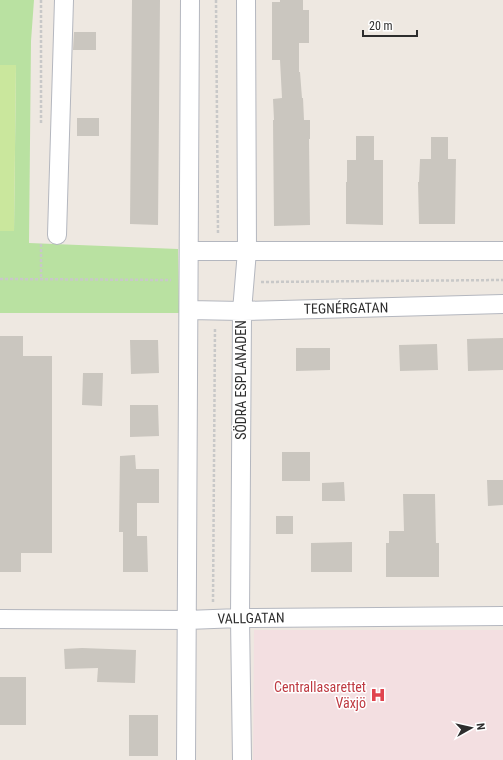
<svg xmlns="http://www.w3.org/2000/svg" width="503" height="760" font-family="'Roboto Condensed',sans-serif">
<rect width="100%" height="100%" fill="#eee8e1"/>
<!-- medical -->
<path fill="#f3dfe1" d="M254 630H503V760H253Z"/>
<!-- green -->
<path fill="#b9e1a1" d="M0 0H34L31 41 29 243 178 249 179 313H0V231H14L16 65H0Z"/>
<!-- pitch -->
<path fill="#cae79d" d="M0 65H16L14 231H0Z"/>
<!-- building -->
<path fill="#cac6bf" d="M132 0H160L158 225 130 224Z
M280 0H303V10H309V43H299V72H300L302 98H303L304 120H310V139H309L310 225 274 226 273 120H274L273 99 282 98 280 60H272V2H280Z
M74 32H96V50H73Z
M77 118H99V136H77Z
M356 136H374V160H383V225L346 224V182H347V160H356Z
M431 137H448V159H456L455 224H419L418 182H419L420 159H431Z
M0 336H23V356H52V553H21V572H0Z
M503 338V370L468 371 467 339Z
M130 340H158L159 373 131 374Z
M437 344 438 370 400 371 399 345Z
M296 348H330V370L296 371Z
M83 373H103L102 406 82 405Z
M130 405H158L159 436 130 437Z
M282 452H310V481H282Z
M135 455 136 469H159V503H137V536H147L148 572H123V532H119L120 456Z
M487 480H503V505L488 506Z
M344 482 345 501H322V483Z
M403 494H435L436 543H439V577H386V543H389V531H404Z
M276 516H293V534H276Z
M352 542V572H311V543Z
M82 648 136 650 135 683 97 682 98 668 65 669 64 649Z
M0 677H26V725H0Z
M129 715H158V756H129Z"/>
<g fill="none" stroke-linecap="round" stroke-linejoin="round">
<!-- minor casing -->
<g stroke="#b4b7bf" stroke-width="20">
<path id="minor" d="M57 235 64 0
M189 251H503
M189 310 242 311 503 304
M0 619 187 620 240 618 503 616
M186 760 190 0
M242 760 240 618 242 311 247 251 246 0"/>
</g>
<!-- path -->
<path stroke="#c8c8c8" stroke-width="2.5" stroke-dasharray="3 2" stroke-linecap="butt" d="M216 0 218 233
M41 123V0
M41 244V279
M0 279 171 280
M261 282 503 280
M213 602 215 327"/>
<!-- minor -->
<use href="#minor" stroke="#fff" stroke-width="18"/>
</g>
<!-- icons -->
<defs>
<g id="hospital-bare" transform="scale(1.2)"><path d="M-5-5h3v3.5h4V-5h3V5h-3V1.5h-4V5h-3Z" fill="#e0444e" stroke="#fff" stroke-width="2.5" paint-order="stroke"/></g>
</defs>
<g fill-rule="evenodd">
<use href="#hospital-bare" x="378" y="695"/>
</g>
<g text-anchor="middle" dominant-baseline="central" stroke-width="3" stroke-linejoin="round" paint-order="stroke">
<!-- street labels -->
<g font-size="14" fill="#2d2d2d" stroke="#fff">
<text transform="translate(346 308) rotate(-1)">TEGNÉRGATAN</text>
<text transform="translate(241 380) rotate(-90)">SÖDRA ESPLANADEN</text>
<text transform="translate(251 618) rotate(-1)">VALLGATAN</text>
</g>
<!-- health labels -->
<g font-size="14" fill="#be3a42" stroke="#fff" text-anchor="end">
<text x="366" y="687">Centrallasarettet<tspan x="366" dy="16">Växjö</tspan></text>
</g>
</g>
<!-- north arrow -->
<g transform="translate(471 728) rotate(82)" stroke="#ffffff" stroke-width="3" paint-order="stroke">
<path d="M0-3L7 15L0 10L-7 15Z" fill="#2d2d2d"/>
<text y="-6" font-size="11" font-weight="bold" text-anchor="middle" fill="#2d2d2d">N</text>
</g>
<!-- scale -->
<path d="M363 30v6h54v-6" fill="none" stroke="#2d2d2d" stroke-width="2"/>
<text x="369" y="30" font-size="12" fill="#2d2d2d" stroke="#ffffff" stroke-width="3" paint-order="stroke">20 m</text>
</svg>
